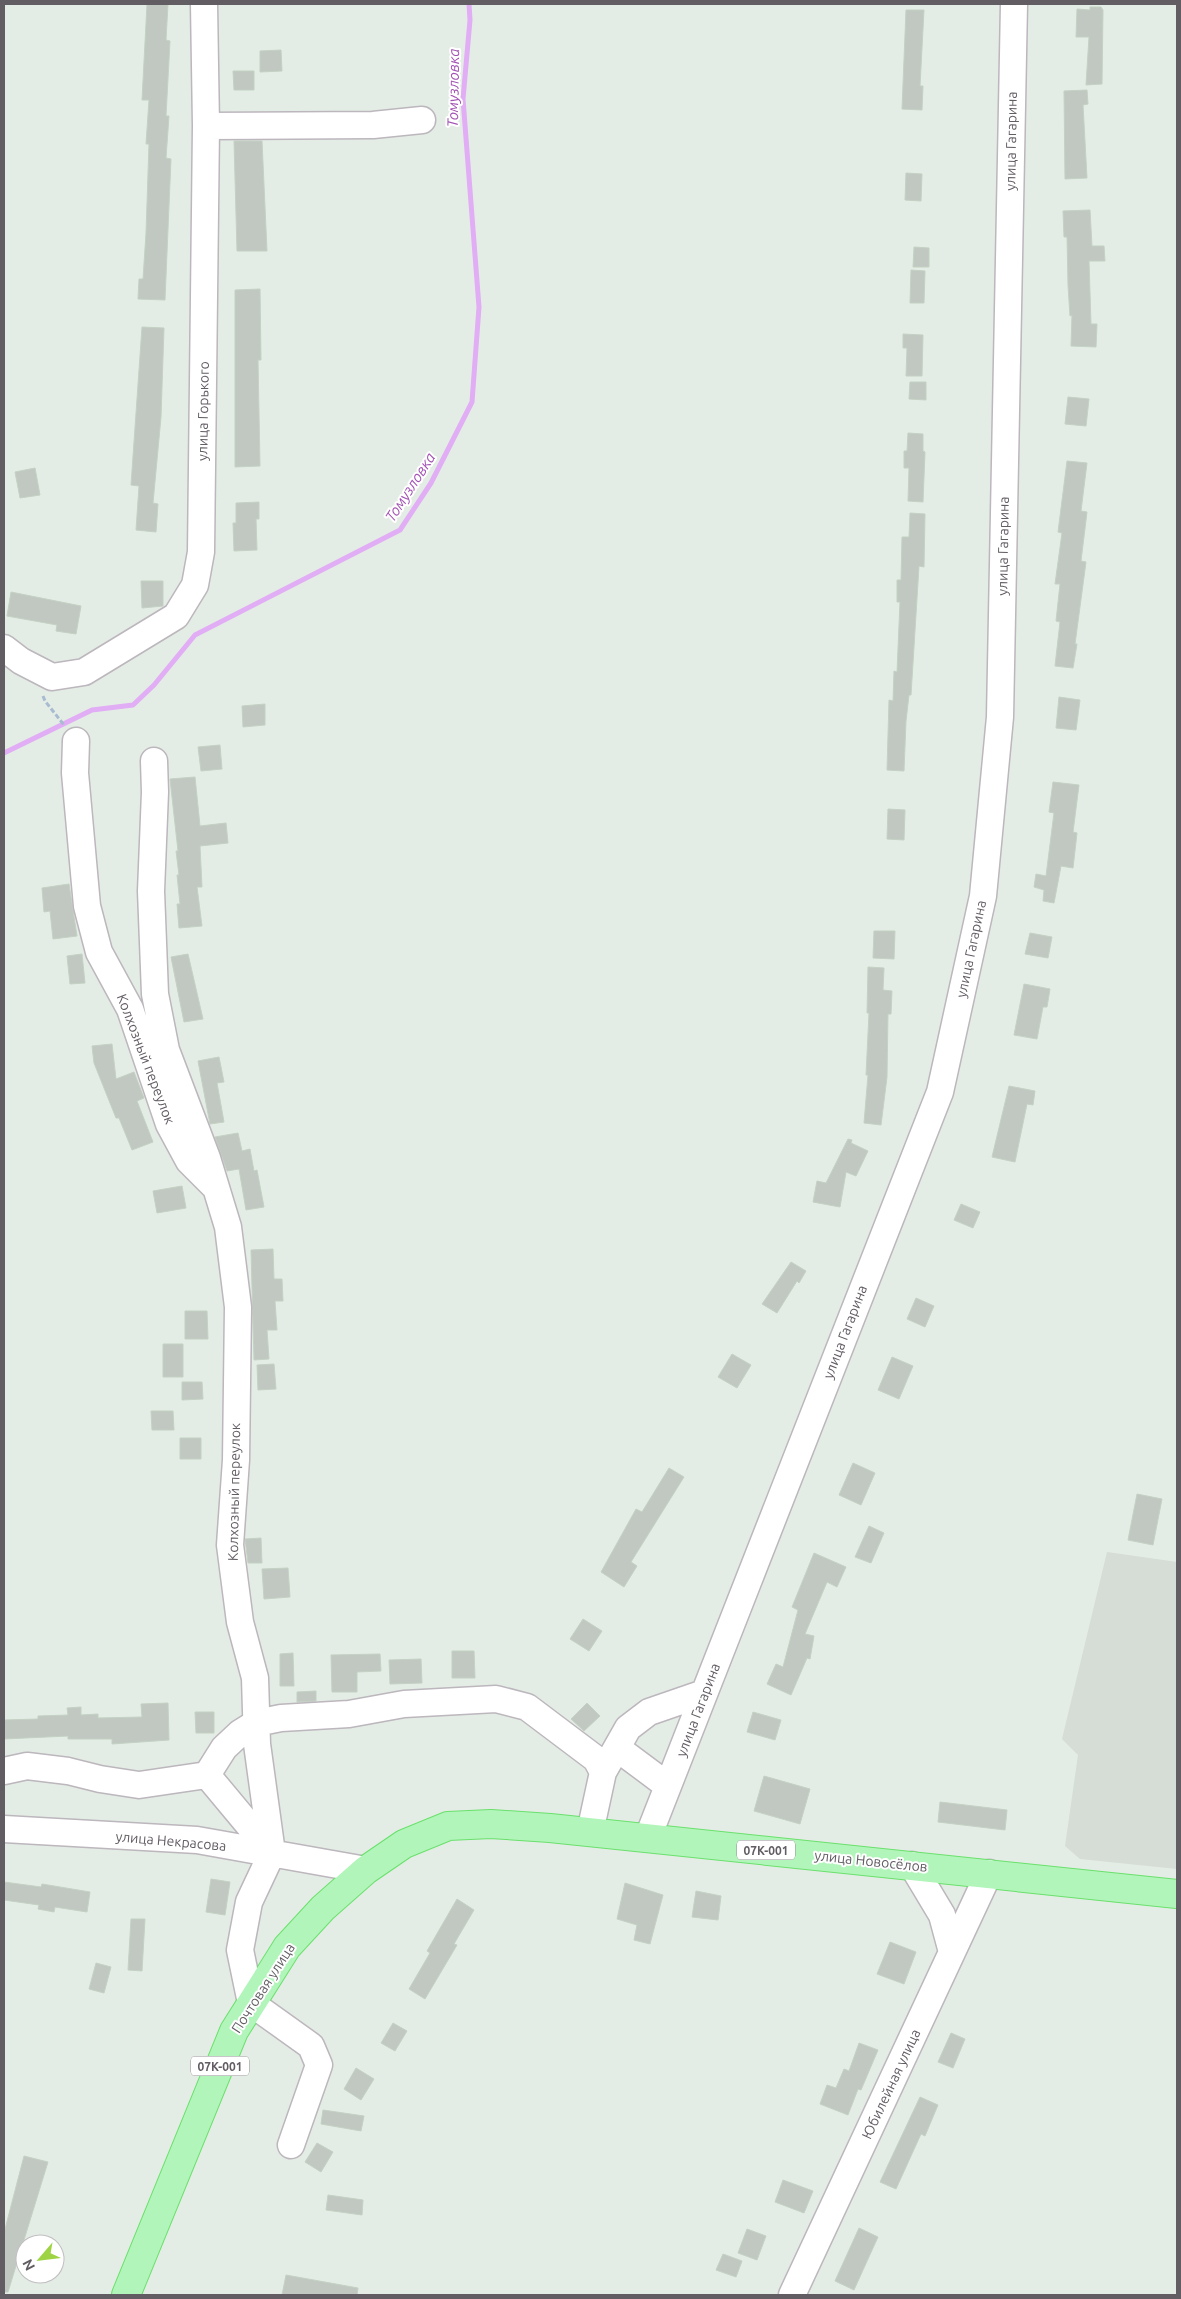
<svg xmlns="http://www.w3.org/2000/svg" width="1181" height="2299" font-family="Ubuntu,sans-serif">
<rect width="100%" height="100%" fill="#e4ede5"/>
<!-- industrial -->
<path fill="#d6dcd6" d="M1107 1552 1177 1562V1869L1080 1859 1065 1846 1078 1755 1062 1739Z"/>
<g fill="none" stroke-linecap="round" stroke-linejoin="round">
<!-- stream -->
<path stroke="#e1adf4" stroke-width="5" d="M4 753 92 710 133 705 154 685 195 635 400 530 431 483 472 402 479 307 463 99 470 20 469 4"/>
</g>
<!-- building -->
<path fill="#c1c8c1" stroke="#c4d1c3" d="M147 4H168L166 40 170 41 166 116H169L166 158 171 159 165 300 138 299 139 279H143L146 233 149 144H146L149 100H142Z
M1090 7H1101L1103 10 1102 84 1086 85 1089 37H1076L1077 9 1090 10Z
M906 10H924L920 86H923L922 110 902 109Z
M281 50 282 71 260 72V51Z
M233 71H254V90H234Z
M1087 90 1088 104 1083 105 1087 178 1065 179 1064 91Z
M234 141H262L267 251H237Z
M906 173 922 174 921 201 905 200Z
M1090 210 1092 246H1104L1105 261H1089L1091 324H1097L1096 347 1071 346 1072 315 1070 316 1068 285 1067 237H1064L1063 211Z
M914 247 929 248V267H913Z
M911 270 925 271 924 303H910Z
M260 289 261 360H258L260 466 235 467V290Z
M142 327 164 328 161 417 153 503 158 504 156 532 136 530 139 486 131 485Z
M903 334 923 335 922 376H906L907 348H903Z
M910 382H926V400L909 399Z
M1068 397 1089 399 1086 426 1065 424Z
M908 433 923 434V451L925 452 923 502 908 501 909 468H904V451H907Z
M1067 461 1087 463 1081 511 1087 512 1081 561 1086 562 1075 644H1077L1073 668 1055 666 1060 622 1056 621 1060 584H1055L1062 533 1058 532Z
M35 468 40 495 20 498 15 472Z
M259 502V519H256L257 550 234 551 233 523H236V503Z
M910 513 925 514 924 567 919 566 911 695H909L906 721 904 771 887 770 889 700 893 701 894 671 897 672 900 602H897V580H901L902 537H909Z
M141 581H163V606L142 608Z
M11 592 81 606 76 634 56 631 57 625 7 616Z
M1059 697 1080 700 1076 730 1056 728Z
M265 704V725L243 727 242 706Z
M220 745 222 769 201 771 198 747Z
M195 777 200 826 226 823 228 843 200 846 202 887H197L202 926 179 928 177 904H180L177 875H179L176 851H178L170 779Z
M1053 782 1079 785 1073 832 1077 833 1073 868 1061 866 1054 903 1043 901 1044 890 1034 887 1036 874 1046 876 1054 813 1049 812Z
M888 809 905 810 904 840 887 839Z
M69 884 77 936 53 939 50 911 44 912 42 888Z
M874 931H895L894 959 873 958Z
M1030 933 1052 937 1048 958 1025 954Z
M82 954 85 983 70 984 67 956Z
M188 954 203 1019 184 1022 171 957Z
M868 967 884 968 883 990 892 991 891 1014H888L887 1077 881 1125 864 1123 868 1075H866L869 1013H867Z
M1024 984 1050 989 1047 1007H1043L1037 1039 1014 1035Z
M112 1044 116 1079 134 1072 144 1098 137 1101 153 1142 132 1150 119 1118H116L94 1063 92 1046Z
M219 1057 224 1082 217 1083 224 1122 210 1124 198 1061Z
M1009 1086 1035 1091 1033 1105 1027 1104 1015 1162 992 1157Z
M238 1133 242 1151 250 1149 254 1171 257 1170 264 1207 246 1210 239 1169 227 1171 215 1137Z
M848 1139 852 1140 851 1143 868 1151 856 1176 846 1172 840 1207 813 1202 817 1181 826 1183Z
M182 1186 186 1208 157 1213 153 1191Z
M961 1204 980 1212 973 1228 954 1220Z
M273 1249 274 1279H282L283 1301H275L277 1330H267L269 1359 254 1360 251 1250Z
M791 1262 806 1271 799 1283 797 1281 777 1313 762 1304Z
M916 1298 934 1306 925 1327 907 1319Z
M185 1311H207L208 1339H185Z
M163 1344H183V1377H163Z
M732 1354 751 1365 737 1388 718 1377Z
M892 1357 913 1366 899 1399 878 1390Z
M274 1364 276 1389 258 1390 257 1365Z
M182 1382H202L203 1399 182 1400Z
M151 1411H173L174 1430H152Z
M180 1438H201V1459H180Z
M853 1463 875 1473 861 1505 839 1495Z
M669 1468 684 1477 631 1562 637 1566 624 1587 601 1572 636 1509 642 1512Z
M1137 1494 1162 1499 1153 1545 1128 1540Z
M869 1526 884 1533 871 1563 855 1557Z
M261 1538 262 1563H248L245 1539Z
M814 1553 846 1567 837 1587 827 1582 805 1634 814 1636 810 1659 807 1658 791 1695 767 1684 776 1664 783 1667 798 1610 792 1607Z
M288 1568 290 1597 264 1599 262 1569Z
M583 1619 602 1631 589 1651 570 1639Z
M452 1651H474L475 1678H452Z
M293 1653 294 1686H280V1654Z
M380 1654 381 1671 357 1672V1692H332L331 1655Z
M421 1659 422 1683 390 1684 389 1660Z
M316 1691V1701L297 1702V1692Z
M168 1703 169 1740 112 1744V1739H68V1736L4 1739V1720L38 1719V1716L68 1715 67 1708 81 1707V1715L98 1714V1718L142 1717 141 1704Z
M587 1703 600 1716 584 1731 571 1719Z
M195 1712H214V1733H196Z
M753 1712 781 1720 775 1740 747 1732Z
M764 1776 810 1789 800 1824 754 1811Z
M940 1802 1007 1810 1005 1830 938 1822Z
M211 1879 230 1882 225 1915 206 1912Z
M4 1882 41 1887 42 1884 90 1892 87 1912 55 1907 54 1912 38 1909 39 1905 4 1900Z
M625 1883 663 1895 650 1944 634 1940 637 1925 617 1919Z
M696 1891 721 1896 718 1920 692 1917Z
M457 1899 474 1910 454 1944 457 1945 425 1999 409 1989 430 1953 427 1951Z
M131 1919H145L142 1971 128 1970Z
M890 1942 916 1952 904 1984 877 1974Z
M96 1963 111 1967 104 1993 89 1989Z
M393 2023 407 2031 395 2051 381 2043Z
M951 2033 965 2039 953 2068 938 2062Z
M859 2043 878 2050 861 2090 858 2089 848 2115 820 2104 827 2085 836 2088 844 2069 849 2071Z
M356 2068 374 2079 361 2100 344 2089Z
M920 2097 938 2105 925 2136 921 2134 896 2189 880 2182Z
M323 2110 364 2116 361 2131 321 2124Z
M317 2143 333 2152 321 2172 305 2162Z
M24 2156 48 2162 8 2292H4V2233Z
M783 2180 813 2191 804 2213 775 2202Z
M328 2195 363 2200 362 2215 326 2210Z
M859 2228 878 2237 854 2290 835 2281Z
M747 2229 766 2236 757 2260 738 2253Z
M723 2254 742 2261 736 2277 716 2270Z
M286 2275 358 2288 357 2295H282Z"/>
<g fill="none" stroke-linecap="round" stroke-linejoin="round">
<!-- minor casing -->
<g stroke="#bcb6bd" stroke-width="29">
<path id="minor" d="M206 126 373 125 422 120
M4 648 21 661 52 677 84 672 176 616 195 585 201 552 206 126 204 4
M76 741 75 773 87 906 99 952 130 1009 169 1124 189 1161 213 1185
M154 761 155 792 151 891 155 994 166 1050 207 1158 228 1227 238 1307 236 1460 230 1545 240 1622 255 1678 257 1744 272 1853
M617 1748 668 1786
M4 1771 27 1766 68 1771 100 1779 139 1785 207 1775 272 1853
M603 1772 628 1728 649 1712 704 1693
M207 1775 224 1748 240 1733 256 1723 281 1718 349 1714 404 1704 496 1699 527 1707 596 1759 603 1772 590 1832
M4 1829 197 1840 366 1870
M648 1837 940 1092 983 896 1000 717 1014 4
M272 1853 249 1902 240 1950 251 2003 311 2046 319 2065 291 2145
M912 1865 942 1915 952 1952
M792 2295 989 1873"/>
</g>
<!-- major casing -->
<g stroke="#6ae06c" stroke-width="30">
<path id="major" d="M126 2295 234 2031 287 1947 323 1908 366 1870 404 1844 448 1826 491 1824 550 1828 1177 1894"/>
</g>
<!-- path -->
<path stroke="#a8bbd1" stroke-width="3" stroke-dasharray="5 2.5" stroke-linecap="butt" d="M43 696 45 701 64 725"/>
<!-- minor -->
<use href="#minor" stroke="#fff" stroke-width="26"/>
<!-- major -->
<use href="#major" stroke="#b1f5ba" stroke-width="28"/>
</g>
<g text-anchor="middle" dominant-baseline="central" stroke-width="4" stroke-linejoin="round" paint-order="stroke">
<!-- shield labels -->
<g fill="#fff" stroke="#918d92" stroke-width="1">
<rect x="737" y="1840.5" width="58" height="19" rx="4"/>
<rect x="191" y="2056.5" width="58" height="19" rx="4"/>
</g>
<g font-size="12" font-weight="bold" fill="#625c63">
<text x="766" y="1850">07К-001</text>
<text x="220" y="2066">07К-001</text>
</g>
<!-- street labels -->
<g font-size="14" fill="#625c63" stroke="#fff">
<text transform="translate(1011 141) rotate(-89)">улица Гагарина</text>
<text transform="translate(203 411) rotate(-89)">улица Горького</text>
<text transform="translate(1003 546) rotate(-89)">улица Гагарина</text>
<text transform="translate(971 949) rotate(-78)">улица Гагарина</text>
<text transform="translate(146 1059) rotate(69)">Колхозный переулок</text>
<text transform="translate(845 1332) rotate(-69)">улица Гагарина</text>
<text transform="translate(234 1492) rotate(-89)">Колхозный переулок</text>
<text transform="translate(698 1710) rotate(-69)">улица Гагарина</text>
<text transform="translate(171 1841) rotate(5)">улица Некрасова</text>
<text transform="translate(871 1861) rotate(6)">улица Новосёлов</text>
<text transform="translate(263 1988) rotate(-57)">Почтовая улица</text>
<text transform="translate(891 2084) rotate(-65)">Юбилейная улица</text>
</g>
<!-- water labels -->
<g font-size="15" font-style="italic" fill="#a252b4" stroke="#fff">
<text transform="translate(453 88) rotate(-89)">Томузловка</text>
<text transform="translate(410 487) rotate(-57)">Томузловка</text>
</g>
</g>
<!-- border -->
<rect width="1181" height="2299" fill="none" stroke="#625c63" stroke-width="10"/>
<!-- north arrow -->
<g transform="translate(40 2259) rotate(242)"><circle r="24" fill="#ffffff" stroke="#c0bec1"/>
<path d="M0-4L9 19L0 12L-9 19Z" fill="#9ed443"/>
<text y="-8" font-size="14" font-weight="bold" text-anchor="middle" fill="#625c63">N</text>
</g>
</svg>
